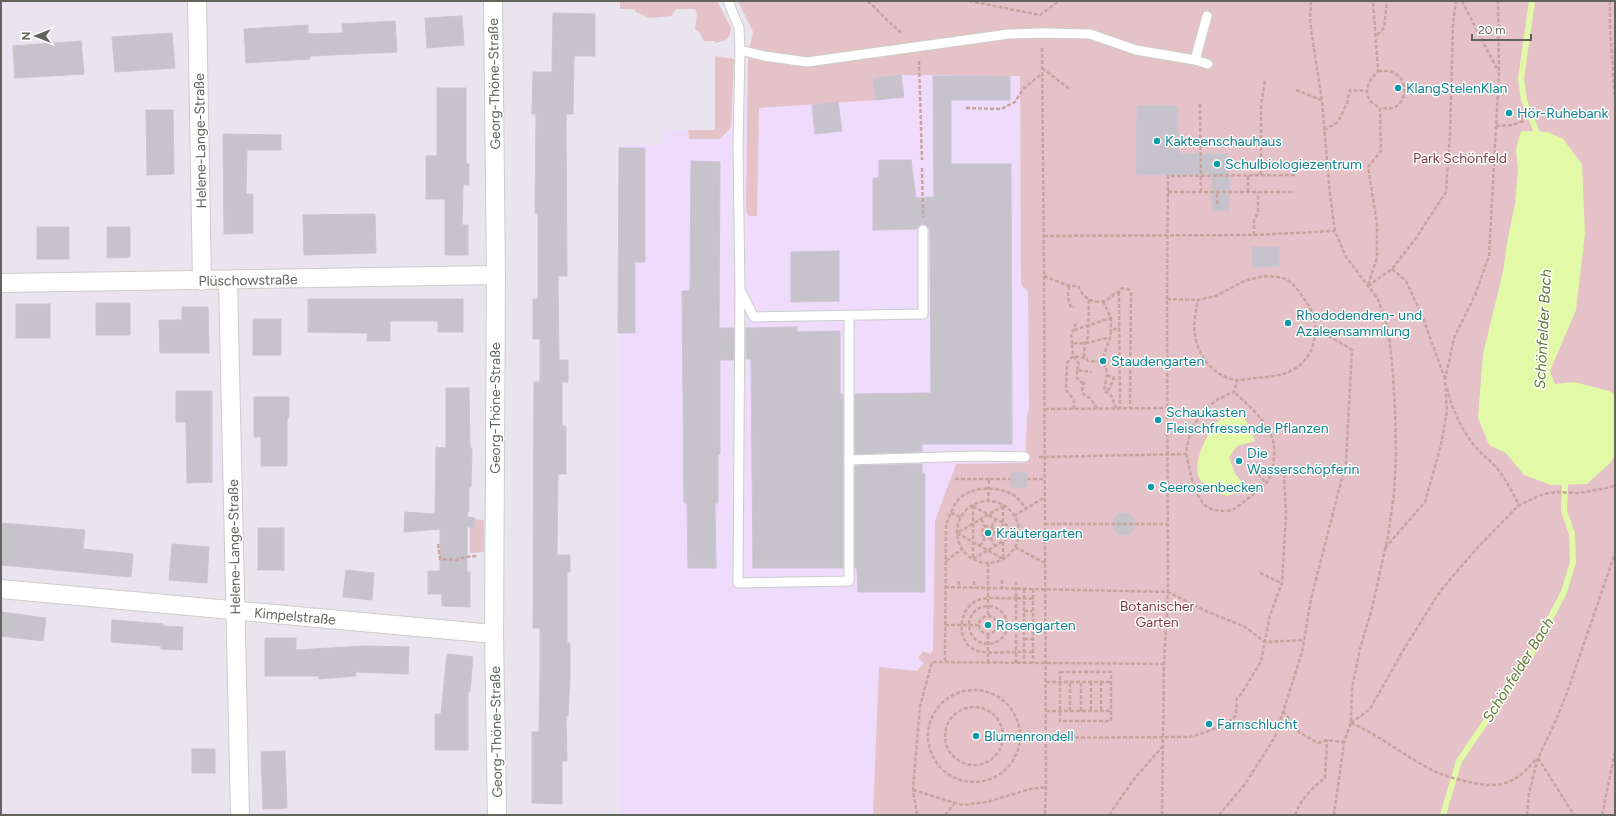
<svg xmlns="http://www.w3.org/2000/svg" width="1616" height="816" viewBox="0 0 1616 816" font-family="Figtree,sans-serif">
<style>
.commercial{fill:#efdbfc}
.green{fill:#e4c2c7}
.water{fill:#e2faa8}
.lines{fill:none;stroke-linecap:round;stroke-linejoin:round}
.stream{stroke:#e2faa8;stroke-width:6}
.building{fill:#c7c3cb;stroke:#cbc3d2}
.service-casing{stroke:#cbcec8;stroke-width:11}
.minor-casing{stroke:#cbcec8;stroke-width:20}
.path{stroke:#c9a49f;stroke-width:2.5;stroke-dasharray:4 2;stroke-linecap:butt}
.service{stroke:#fff;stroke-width:9}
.minor{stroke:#fff;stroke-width:18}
.culture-dot{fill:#0f9aa8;stroke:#fff;stroke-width:1.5}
.labels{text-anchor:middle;stroke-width:3;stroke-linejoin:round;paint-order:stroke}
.street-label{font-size:14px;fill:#61645c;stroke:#fff}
.culture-label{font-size:14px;fill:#0d838f;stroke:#fff;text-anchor:start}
.park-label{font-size:14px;fill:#843b42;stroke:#fff}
.water-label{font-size:15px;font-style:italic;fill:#5f7834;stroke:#fff}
</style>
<rect width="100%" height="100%" fill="#eae4ee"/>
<path class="commercial" d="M901,75L1020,76L1021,284L1028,292L1029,407L1027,416L1025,464L934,572L933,650L930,654L918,658L924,663L917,671L879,668L873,815H620L619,145H664L665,130H715V93L758,92L759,108L876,100L873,78Z"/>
<g class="green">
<path d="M620,1H717L731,28L730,35L724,41L715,43V41H704L700,33L695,29L697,14L695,9H676L671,16L650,18L636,12L635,9H620Z"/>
<path d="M738,1H1615V815H873L879,667L917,671L924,663L918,658L923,651L930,654L933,650L935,521L956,464L1025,463L1027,416L1029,407L1028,292L1021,284L1020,76L901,75L873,78L876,100L759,108L757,216H749L746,211L748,55L753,32Z"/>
<path d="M715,56L734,59L731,127L720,139H689L688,130H715Z"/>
<path d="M470,519L484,520V552L470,553Z"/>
</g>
<g class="water">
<path d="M1521,131L1548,132L1563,139L1582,164L1585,234L1576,310L1550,371L1555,384L1574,382L1609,391L1615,394V455L1610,463L1587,484L1551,485L1524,475L1506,453L1489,445L1478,418L1483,354L1503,272L1507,243L1515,204L1518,170L1516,149Z"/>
<path d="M1231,413C1248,415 1249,427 1255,441L1237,446L1229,457L1235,474L1245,485L1233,494L1227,496C1219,493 1208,488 1202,482C1188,467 1209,427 1223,417C1225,415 1229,414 1231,413Z"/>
</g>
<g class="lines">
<g class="stream">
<path d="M1532,1L1521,79L1524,100L1539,138"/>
<path d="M1443,815L1459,761L1531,655L1564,592L1573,562L1572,534L1564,511L1565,485L1563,478"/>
</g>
</g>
<g class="building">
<path d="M553,13L595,14V56H574L573,114H566L567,276H558L559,360H568V382H562V426H566V474H558L557,555H570V572H567V643H570V674L568,716H566L567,761H562V804L532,803V732H539L540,674V628H533L534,382H540V339H533V299H538V213H535L536,114H532L533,72H552Z"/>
<path d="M462,16L464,45L427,48L425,18Z"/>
<path d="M395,21L397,52L310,56V59L246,63L244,29L308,25V34L343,33L342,24Z"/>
<path d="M172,33L175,68L115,72L112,37Z"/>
<path d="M81,41L84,74L15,78L13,46Z"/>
<path d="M901,75L904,97L876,100L873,78Z"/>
<path d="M933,76H1010V100H951V164H1011L1012,444H922V452L855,454V394L931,393L930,229L926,225L923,224L920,225L917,229L873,230V178H879V160H911L916,198L934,197Z"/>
<path d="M437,88H466V164H469V185H463L462,225H468V255H445V199H426V156H437Z"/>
<path d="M838,102L842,131L815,134L812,105Z"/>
<path d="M1137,106H1178V154H1229V211H1212V174L1136,175Z"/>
<path d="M146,110H173L174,174L147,175Z"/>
<path d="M223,134L281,135V150H247L246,194H253V233L224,234Z"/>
<path d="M619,148H645V262H635V333H618Z"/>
<path d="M691,161L720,162L719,328H734V360H720V454H718V503H715L716,568H688L687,503H684L682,291H690Z"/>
<path d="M375,214L376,253L304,255L303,215Z"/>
<rect x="37" y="227" width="32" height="32"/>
<path d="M107,227H130V257L107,258Z"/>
<rect x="1252" y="247" width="27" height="20"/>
<path d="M839,251V301L791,302V252Z"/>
<path d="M308,299H463V332H438V321H390V341H367V333L308,332Z"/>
<rect x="96" y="303" width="34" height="32"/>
<rect x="16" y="304" width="34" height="34"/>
<path d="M182,307H208L209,353H160L159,320H182Z"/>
<rect x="253" y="319" width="28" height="36"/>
<path d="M797,327V332L840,331V394H843V568H753L751,359H746V328Z"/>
<path d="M446,388H469L470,448H472L471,487H469V512H468L467,517L475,518V527H467V572H470V607L442,606V594H428V571H440V529L404,532L405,512L435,514L436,447L446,448Z"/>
<path d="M176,391H212V482L187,483L186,422H176Z"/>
<path d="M254,397H289V418H287V466H261V437H254Z"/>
<path d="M922,464V474H925V592H858L857,568H855V466Z"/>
<path d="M1011,472H1027V487L1011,488Z"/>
<path d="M1119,513H1129L1134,518V529L1130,535H1120L1114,530V518Z"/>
<path d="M1,523L85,530L83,549L133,554L131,577L1,565Z"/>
<rect x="258" y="528" width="26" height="42"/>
<path d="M172,544L209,547L207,583L169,580Z"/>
<path d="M346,570L374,573L372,600L343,597Z"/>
<path d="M1,612L46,618L43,641L1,636Z"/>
<path d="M112,620L163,624V626L183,627L182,650L161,649V646L111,642Z"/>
<path d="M265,638H296V650L365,646L409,647L408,674L355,672L356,676L319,679V676H265Z"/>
<path d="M447,654L473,657L470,692L468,691V750H435V714H441Z"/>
<rect x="192" y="749" width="23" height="24"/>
<path d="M285,751L287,808L263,809L261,752Z"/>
</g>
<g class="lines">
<g class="service-casing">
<g id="service">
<path d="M728,1L739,28L740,50L764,56L807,62L1009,34L1042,33L1090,34L1136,50L1195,60L1207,16"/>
<path d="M740,50L738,145L740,291L738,583L849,581V460L977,456L1025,457"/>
<path d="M1195,60L1208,64"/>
<path d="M741,292L754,317L923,314V230"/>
<path d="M849,460V316"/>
</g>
</g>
<g class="minor-casing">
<g id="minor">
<path d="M197,1L202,281"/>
<path d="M493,1L496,275L494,634L497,815"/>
<path d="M228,280L240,815"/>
<path d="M1,283L496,275"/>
<path d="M1,589L494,634"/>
</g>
</g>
<g class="path">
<path d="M868,1L889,22L903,34"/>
<path d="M969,1L1040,15L1059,1"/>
<path d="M1311,1L1310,22L1322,101L1330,195L1335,231L1346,257L1378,299L1388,328L1392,362L1395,409L1396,456L1394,494L1388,536L1372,608L1360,649L1352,688L1351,723L1344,742L1334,815"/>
<path d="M1462,1L1498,71"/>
<path d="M1610,1V27L1615,102"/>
<path d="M1377,35L1384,28L1387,1"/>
<path d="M1042,48L1044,276L1046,787L1045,815"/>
<path d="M919,61L922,160"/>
<path d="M1042,68L1070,89"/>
<path d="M1378,71C1384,71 1390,70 1396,74C1408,81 1407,103 1393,108C1390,109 1384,108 1380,108"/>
<path d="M1296,90L1321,100"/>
<path d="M1200,104L1201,192"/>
<path d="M966,108L1001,109L1015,102L1023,89L1042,74"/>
<path d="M1496,126L1513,125L1523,121L1520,111"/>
<path d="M1324,130L1338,122L1347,103L1350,90L1367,91"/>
<path d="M1201,146L1261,145"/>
<path d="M922,168L923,217"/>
<path d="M1261,175V106L1265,80"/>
<path d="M1248,176V192"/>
<path d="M1168,192H1295"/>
<path d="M1217,204V192"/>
<path d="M1254,235V221L1258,212V192"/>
<path d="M1044,236L1254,235L1335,231"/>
<path d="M1392,269L1406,281L1422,315L1445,379"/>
<path d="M1044,276L1069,286H1078C1083,299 1097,307 1110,298C1112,297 1113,295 1114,294C1118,292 1120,292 1122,288L1128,289L1131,292L1130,408"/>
<path d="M1264,276C1270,277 1279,276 1285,279C1295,283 1301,295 1307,303C1321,323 1317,354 1296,368C1284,376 1269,377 1255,378C1249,379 1242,380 1237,380C1214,378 1197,355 1195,334C1193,323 1196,311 1198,300L1216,296L1244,281Z"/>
<path d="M1368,285L1377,258V224L1368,167L1381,151L1380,108C1361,99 1365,84 1378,71L1373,1"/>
<path d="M1069,286C1068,294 1067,301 1072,308L1074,307"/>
<path d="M1368,286L1392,269L1416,238L1446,192L1450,134L1453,24L1456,1"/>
<path d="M1119,292L1120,408"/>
<path d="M1167,299L1198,300"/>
<path d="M1089,300L1088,337L1085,343L1084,355L1088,361L1100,362L1106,367L1107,375L1104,391L1111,395L1116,408"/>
<path d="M1103,301L1111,318V331"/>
<path d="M1074,330L1111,318"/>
<path d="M1072,344L1071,333L1074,330L1076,321"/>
<path d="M1101,363L1110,338L1111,331L1119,327"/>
<path d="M1077,370L1079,364L1073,356L1072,344C1077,342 1080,344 1085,343C1093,343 1101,338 1110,338"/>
<path d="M1107,375L1114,378L1107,393"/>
<path d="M1085,382L1083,384L1082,393L1090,398L1098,409"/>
<path d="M1083,384L1077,378V370L1092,372"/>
<path d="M1447,388C1453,412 1464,436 1481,453C1486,458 1491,461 1495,466C1505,477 1512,492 1519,505"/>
<path d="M1045,409L1167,408"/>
<path d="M1074,409V400L1066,390L1067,363L1073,356L1085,358"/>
<path d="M1186,454C1190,469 1193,494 1205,505C1211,511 1226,513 1234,509C1239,506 1263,487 1267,482C1273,474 1276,451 1273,441C1267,420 1249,406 1234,392"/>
<path d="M1039,457L1186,454C1190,423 1204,403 1234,392L1237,380"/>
<path d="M1250,465L1266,483"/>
<path d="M955,479H989"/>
<path d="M1027,479H1045"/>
<circle cx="988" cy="532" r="31"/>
<path d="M988,502L989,479H1011"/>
<path d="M973,506L1019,532L973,559Z"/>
<path d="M1003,506V559L957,533Z"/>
<path d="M951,513L961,517"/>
<path d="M1014,516L1045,497"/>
<path d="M981,519L985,527"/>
<path d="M1045,524H1168"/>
<circle cx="988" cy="532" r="6"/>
<path d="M991,527L996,519"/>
<path d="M991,538L995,546"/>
<path d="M438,544L440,559L456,560L464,557L476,556"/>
<path d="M980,546L985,538"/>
<path d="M1015,547L1045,563"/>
<path d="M1385,548L1425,502L1441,445L1447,411L1445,380L1454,338L1475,295L1489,256L1499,72L1498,1"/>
<path d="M946,561L962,549"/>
<path d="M988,563V616"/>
<path d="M1260,573L1281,583"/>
<path d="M1002,580V589"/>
<path d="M959,581V587"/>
<path d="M974,581V588"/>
<path d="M1016,581V598L1033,599"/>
<path d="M945,587L1168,592L1206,611L1245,627L1265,642L1304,640"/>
<path d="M1024,589V663"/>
<path d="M1033,589V663"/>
<path d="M1016,598V652C1004,652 990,654 978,651C956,645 957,611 976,601C987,596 1004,599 1016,598Z"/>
<circle cx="988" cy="625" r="19"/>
<path d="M1024,611H1032"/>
<circle cx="988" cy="625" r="9"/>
<path d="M945,625H978"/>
<path d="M997,625L1046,626"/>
<path d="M1024,639H1032"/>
<path d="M945,661L946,524C950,516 953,505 959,499C974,485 999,486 1015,496C1019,499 1022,504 1026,508"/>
<path d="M988,663V634"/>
<path d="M1016,663V652H1032"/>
<rect x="1060" y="672" width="51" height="49"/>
<path d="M1046,682H1111"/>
<path d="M1091,682V711"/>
<path d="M1101,682V711"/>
<circle cx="974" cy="736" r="46"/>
<circle cx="974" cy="736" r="29"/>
<path d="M1046,711H1111"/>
<path d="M1070,711V682"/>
<path d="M1081,711V682"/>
<path d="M1283,711L1299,732L1318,743L1327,740L1344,742"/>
<path d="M1351,723L1370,709L1404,649L1441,590L1478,547L1519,505L1543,494L1557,492L1580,493L1611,487L1615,485"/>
<path d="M1351,723C1379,735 1403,755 1430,769C1443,776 1459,780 1474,783C1486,785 1498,787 1510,781C1521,777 1529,767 1537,758"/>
<path d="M1003,738L1189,737C1199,735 1230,724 1235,716C1237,712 1236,703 1237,698L1242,693L1261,661L1270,615L1282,583L1286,515L1284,474L1272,471"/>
<path d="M1538,758L1574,815"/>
<path d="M913,790L962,805L987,802L1030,789L1046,787"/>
<path d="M917,815L913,790L920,706L932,662L1164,664"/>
<path d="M945,815L954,804"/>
<path d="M1109,815L1134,779L1163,746"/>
<path d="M1162,815L1164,664L1168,592L1167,299L1168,176L1295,175"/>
<path d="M1219,815L1245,784L1275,737L1302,652L1311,599L1346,462L1352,350L1316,328"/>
<path d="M1295,815C1300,800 1313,787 1325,778L1327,740"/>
<path d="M1527,815L1529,793L1538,758L1552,729L1567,693L1615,553"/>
<path d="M1602,815L1615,752"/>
</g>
<use href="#service" class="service"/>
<use href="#minor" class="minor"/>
</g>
<g class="culture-dot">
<circle cx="1398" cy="88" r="4"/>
<circle cx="1509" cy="113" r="4"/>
<circle cx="1157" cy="141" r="4"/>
<circle cx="1217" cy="164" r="4"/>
<circle cx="1288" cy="323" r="4"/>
<circle cx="1103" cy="361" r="4"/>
<circle cx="1158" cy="420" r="4"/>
<circle cx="1239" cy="461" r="4"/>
<circle cx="1151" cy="487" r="4"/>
<circle cx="988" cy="533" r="4"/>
<circle cx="988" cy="625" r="4"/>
<circle cx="1209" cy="724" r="4"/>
<circle cx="976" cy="736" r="4"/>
</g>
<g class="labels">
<g class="street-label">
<text transform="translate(494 84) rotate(-91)" y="5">Georg-Thöne-Straße</text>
<text transform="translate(200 141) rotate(-91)" y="5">Helene-Lange-Straße</text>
<text transform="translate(248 280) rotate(-1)" y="5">Plüschowstraße</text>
<text transform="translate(495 408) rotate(-90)" y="5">Georg-Thöne-Straße</text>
<text transform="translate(234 547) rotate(-91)" y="5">Helene-Lange-Straße</text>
<text transform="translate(295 616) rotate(5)" y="5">Kimpelstraße</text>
<text transform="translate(496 732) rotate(-91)" y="5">Georg-Thöne-Straße</text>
</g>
<g class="culture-label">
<text x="1406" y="93">KlangStelenKlan</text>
<text x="1517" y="118">Hör-Ruhebank</text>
<text x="1165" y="146">Kakteenschauhaus</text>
<text x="1225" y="169">Schulbiologiezentrum</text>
<text x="1296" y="320">Rhododendren- und<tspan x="1296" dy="16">Azaleensammlung</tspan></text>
<text x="1111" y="366">Staudengarten</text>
<text x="1166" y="417">Schaukasten<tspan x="1166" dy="16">Fleischfressende Pflanzen</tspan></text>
<text x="1247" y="458">Die<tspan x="1247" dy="16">Wasserschöpferin</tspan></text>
<text x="1159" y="492">Seerosenbecken</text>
<text x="996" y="538">Kräutergarten</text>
<text x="996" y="630">Rosengarten</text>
<text x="1217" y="729">Farnschlucht</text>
<text x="984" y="741">Blumenrondell</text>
</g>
<g class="park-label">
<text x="1460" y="163">Park Schönfeld</text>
<text x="1157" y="611">Botanischer<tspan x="1157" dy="16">Garten</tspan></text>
</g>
<g class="water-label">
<text transform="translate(1543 329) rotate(-87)" y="5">Schönfelder Bach</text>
<text transform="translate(1518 670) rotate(-58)" y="5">Schönfelder Bach</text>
</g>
</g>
<rect width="1616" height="816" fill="none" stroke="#61645c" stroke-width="4"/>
<g transform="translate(36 36) rotate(270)" stroke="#ffffff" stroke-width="3" paint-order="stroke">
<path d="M0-3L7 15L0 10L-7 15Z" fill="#61645c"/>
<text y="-6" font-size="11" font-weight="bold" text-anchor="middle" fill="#61645c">N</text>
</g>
<path d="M1472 34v6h59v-6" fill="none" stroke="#61645c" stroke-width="2"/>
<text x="1478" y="34" font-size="12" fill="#61645c" stroke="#ffffff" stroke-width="3" paint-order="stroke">20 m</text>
</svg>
